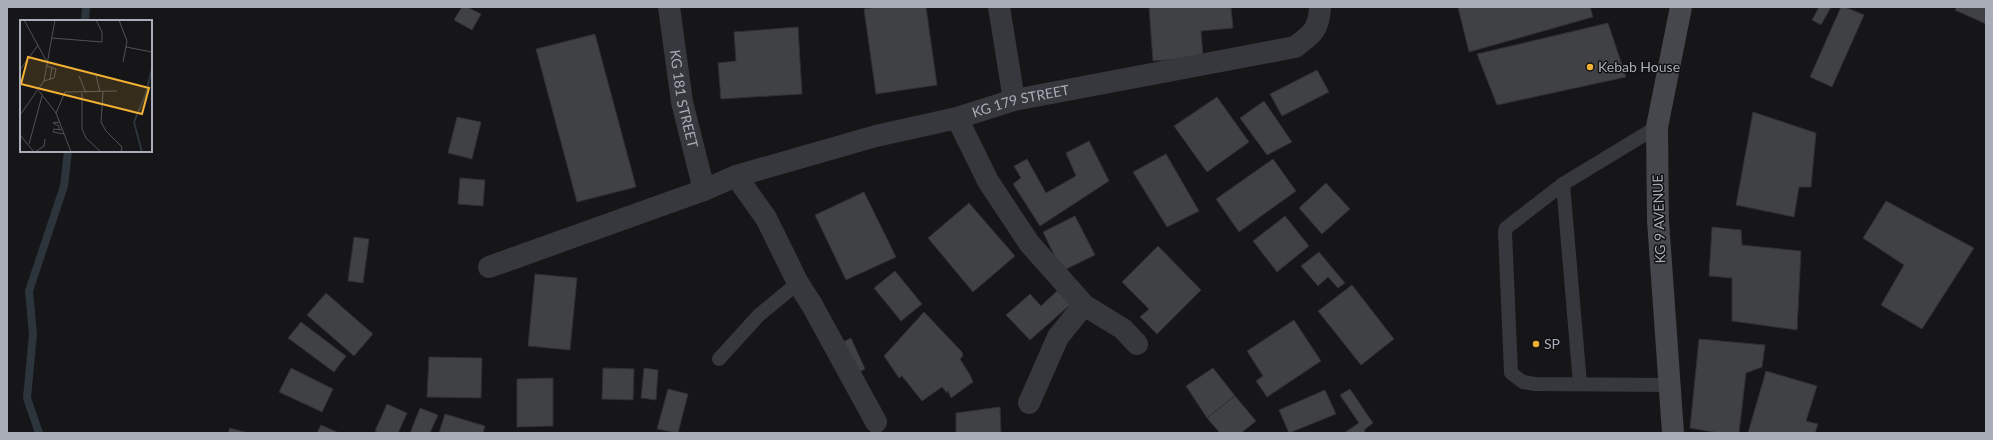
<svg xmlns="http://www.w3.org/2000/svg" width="1993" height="440" viewBox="0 0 1993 440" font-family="Lato,sans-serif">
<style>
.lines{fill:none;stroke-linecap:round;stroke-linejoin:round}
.stream{stroke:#2c353c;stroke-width:8}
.building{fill:#404145;stroke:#303034}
.lane{stroke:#37383d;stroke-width:14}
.street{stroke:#37383d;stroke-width:22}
.secondary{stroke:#45474d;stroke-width:22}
.poi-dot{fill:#f2b134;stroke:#111113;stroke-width:1.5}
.labels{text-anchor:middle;stroke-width:3;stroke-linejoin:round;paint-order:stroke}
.poi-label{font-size:14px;fill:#a8adb8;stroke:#111113;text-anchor:start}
.street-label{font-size:14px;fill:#a8adb8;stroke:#111113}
.inset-river{fill:none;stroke:#2c353c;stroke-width:2}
.inset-road{fill:none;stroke:#505258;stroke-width:1}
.view{fill:#f2b134;fill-opacity:0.15;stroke:#f2b134;stroke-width:2}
.inset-edge{fill:none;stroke:#a8adb8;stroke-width:2}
</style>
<rect width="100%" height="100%" fill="#161618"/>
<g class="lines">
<g class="stream">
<path d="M85,21L86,7"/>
<path d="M39,433L27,398L33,334L29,291L64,186L68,151"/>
</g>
</g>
<g class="building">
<path d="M462,7H467L481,14L472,30L454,20Z"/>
<path d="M878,7H926L937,85L876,94L864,9Z"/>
<path d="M1149,7H1231L1233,28L1201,31L1203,57L1153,61Z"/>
<path d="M1458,7H1590L1593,17L1469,52Z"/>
<path d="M1819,7H1831L1821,25L1812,20Z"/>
<path d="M1841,7H1845L1864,15L1832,87L1810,77Z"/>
<path d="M1957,7H1986V24L1955,10Z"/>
<path d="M1608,23L1626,77L1497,105L1477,54Z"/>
<path d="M798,27L802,94L721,99L718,63L736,61L734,32Z"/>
<path d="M595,34L636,187L577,202L536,49Z"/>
<path d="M1317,70L1329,92L1282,116L1270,94Z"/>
<path d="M1217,97L1249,142L1207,172L1174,126Z"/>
<path d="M1264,101L1292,142L1267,155L1240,118Z"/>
<path d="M1753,112L1816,133L1811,187H1799L1794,217L1736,205Z"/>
<path d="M457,117L481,122L472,159L448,153Z"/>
<path d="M1089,141L1109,181L1040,226L1013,184L1021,178L1014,166L1027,159L1046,193L1076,176L1066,153Z"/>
<path d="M1166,154L1199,211L1167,227L1133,172Z"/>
<path d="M1273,159L1296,191L1239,232L1216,199Z"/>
<path d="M460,178L485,180L483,206L458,204Z"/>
<path d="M1326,183L1350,209L1322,234L1299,208Z"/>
<path d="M864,192L896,257L846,280L815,215Z"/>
<path d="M1886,201L1974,248L1922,329L1881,305L1904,265L1863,238Z"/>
<path d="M969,203L1015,256L973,292L928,238Z"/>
<path d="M1075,216L1095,255L1062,271L1043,232Z"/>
<path d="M1285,216L1309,246L1277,272L1253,241Z"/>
<path d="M1712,227L1741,230L1742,245L1801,251L1797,330L1732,321V278L1709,276Z"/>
<path d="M354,237L369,239L363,283L348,281Z"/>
<path d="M1158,246L1201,290L1157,334L1140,317L1149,309L1122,282Z"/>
<path d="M1319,252L1345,283L1338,288L1328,277L1318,286L1301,266Z"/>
<path d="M895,271L922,304L901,321L874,288Z"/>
<path d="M535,274L577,278L570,350L528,346Z"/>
<path d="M1352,285L1394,339L1361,365L1318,311Z"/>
<path d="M1058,290L1071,304L1030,340L1006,315L1030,294L1041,306Z"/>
<path d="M326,293L373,334L354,356L307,315Z"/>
<path d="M924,312L962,352L963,356L960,359L970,375L973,382L951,398L948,391L947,393L942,387L922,401L902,376L899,378L884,356Z"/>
<path d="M1294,320L1321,361L1267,397L1256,381L1263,376L1247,351Z"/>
<path d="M301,322L346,356L334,372L288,338Z"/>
<path d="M851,338L865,369L855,374L841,343Z"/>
<path d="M1699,339L1765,345L1762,367L1746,373L1739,433H1719L1690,428Z"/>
<path d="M429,357L482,358L481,398L427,397Z"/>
<path d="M291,368L333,389L322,412L279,392Z"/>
<path d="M603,368L634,369L633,400L602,399Z"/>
<path d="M644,368L658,370L656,400L641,398Z"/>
<path d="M1213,368L1235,396L1207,418L1186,386Z"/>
<path d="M1766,371L1817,386L1806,421L1818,424L1815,433H1748Z"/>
<path d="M553,378V426L517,427V379Z"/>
<path d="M668,389L688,394L678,433L657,429Z"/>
<path d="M1350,389L1373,423L1364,430L1366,433H1344L1359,423L1340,395Z"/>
<path d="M1325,390L1336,414L1289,433L1279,410Z"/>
<path d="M1235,396L1256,421L1241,433H1220L1207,418Z"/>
<path d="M387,404L407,413L398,433H380L375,431Z"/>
<path d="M1000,407L1001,433H956V413Z"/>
<path d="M420,408L438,415L430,433H410Z"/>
<path d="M445,414L485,426L483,433H439Z"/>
<path d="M321,425L339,433H317Z"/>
<path d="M230,428L248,433H228Z"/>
</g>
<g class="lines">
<g class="lane">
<path d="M1657,127L1563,184L1506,228L1505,232L1511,373L1523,382L1535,384L1671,385"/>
<path d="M1563,184L1580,384"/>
<path d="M719,359L759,315L798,283"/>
</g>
<g class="street">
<path id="s1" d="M669,7L682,102L704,190"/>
<path d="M999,7L1014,100"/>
<path d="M957,118L988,181L1029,243L1084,305L1123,329L1137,344"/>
<path d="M736,176L766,218L798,283L812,305L876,422"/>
<path id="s2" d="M489,267L704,190L736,176L876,136L957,118L1014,100L1295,47C1312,34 1319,30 1320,7"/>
<path d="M1029,403L1058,337L1084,305"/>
</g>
<path class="secondary" d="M1673,433L1658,221L1657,127L1681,7"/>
</g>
<g class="poi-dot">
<circle cx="1590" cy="67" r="4"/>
<circle cx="1536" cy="344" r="4"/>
</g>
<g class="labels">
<g class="poi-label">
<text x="1598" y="72">Kebab House</text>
<text x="1544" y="349">SP</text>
</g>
<g class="street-label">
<text dy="5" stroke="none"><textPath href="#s1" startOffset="93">KG 181 STREET</textPath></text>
<text dy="5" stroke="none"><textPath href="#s2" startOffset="558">KG 179 STREET</textPath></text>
<text transform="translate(1659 219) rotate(-92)" y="5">KG 9 AVENUE</text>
</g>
</g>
<g transform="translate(20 20)">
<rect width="132" height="132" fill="#161618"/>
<path class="inset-river" d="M122,132L114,102L125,76L132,49"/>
<path class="inset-road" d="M4,0L27,42M99,0L107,21L103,42M32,18L82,22V12L76,0M106,27L132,32M0,50L18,25M76,55L80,72M59,56L66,73M30,59L32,47M24,61L34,58L36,49L27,46M19,71L36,93L51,132M83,72L81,102L86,111L102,127L101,132M62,73V109L66,118L81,132M36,93L45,72L97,71M0,95L24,61L35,0M39,110V106L33,103L40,102M43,110L34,109L33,112L44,114M0,115L14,132M9,124L22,76M15,132L24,126L25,119"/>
<path class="view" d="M8,37L129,68L122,94L1,64Z"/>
<rect width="132" height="132" class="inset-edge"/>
</g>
<rect width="1993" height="440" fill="none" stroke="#a8adb8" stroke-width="16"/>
</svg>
